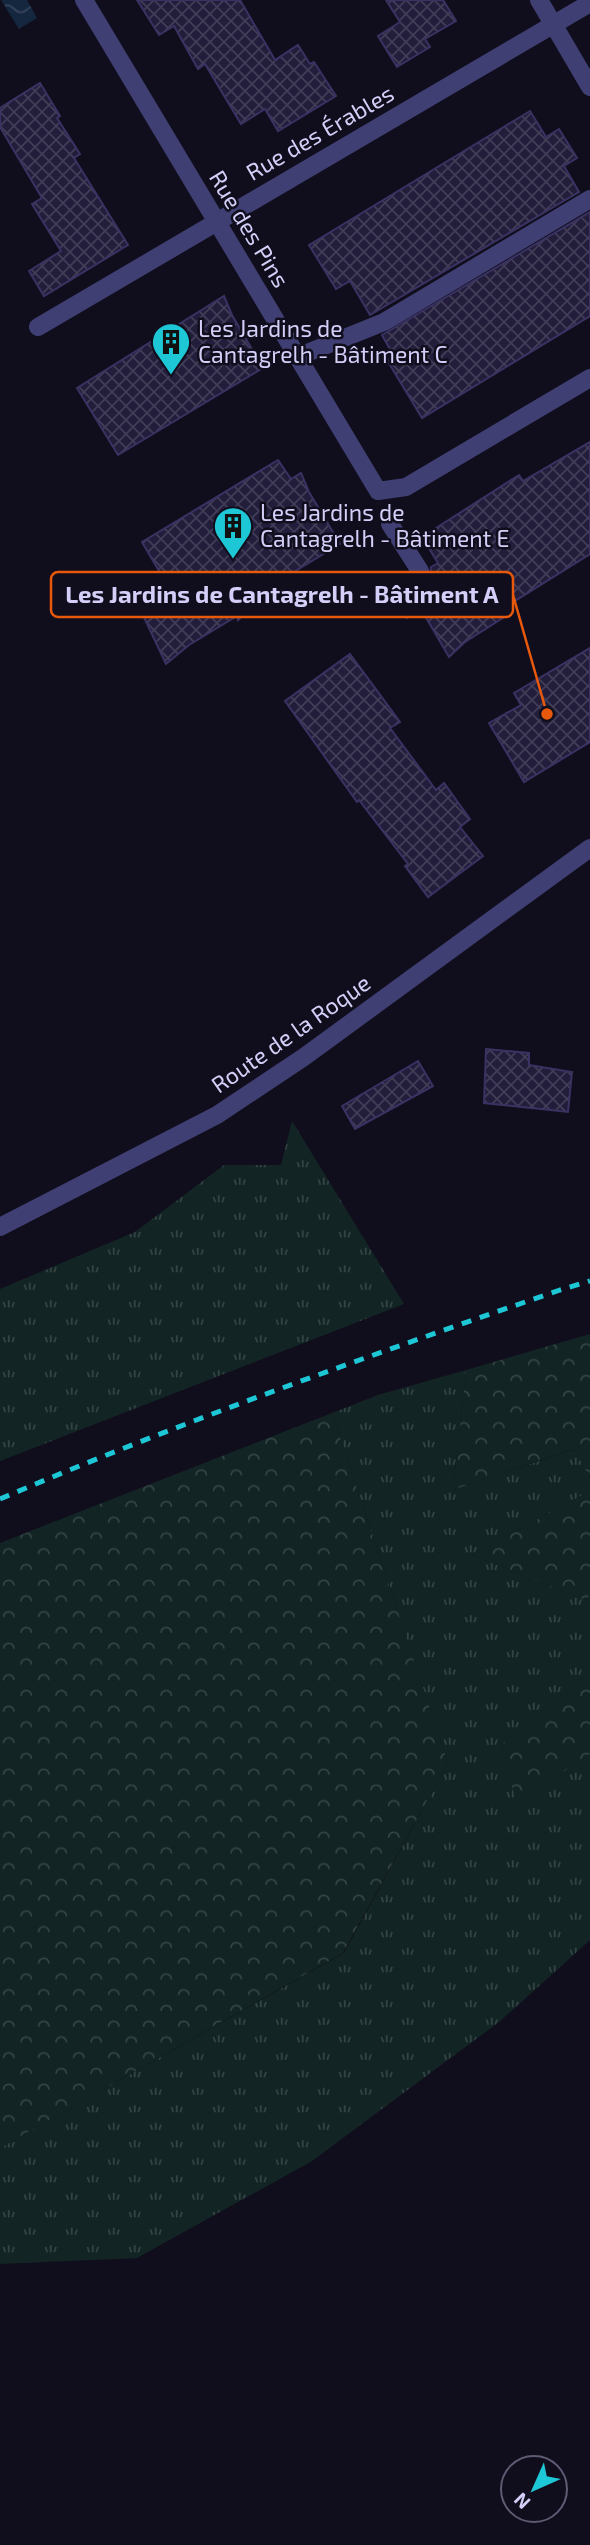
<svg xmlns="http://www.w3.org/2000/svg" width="590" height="2545" viewBox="0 0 590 2545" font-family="'Exo 2',sans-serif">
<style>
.grass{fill:url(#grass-tufts)}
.forest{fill:url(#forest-crowns)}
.water{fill:url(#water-waves)}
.building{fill:url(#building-cross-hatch);stroke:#3a3263;stroke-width:2}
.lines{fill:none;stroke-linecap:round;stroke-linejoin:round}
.service{stroke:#403f74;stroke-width:18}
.minor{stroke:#403f74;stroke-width:18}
.rail{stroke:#1ec7d6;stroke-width:5;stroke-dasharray:10 9;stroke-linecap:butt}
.labels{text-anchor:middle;stroke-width:5;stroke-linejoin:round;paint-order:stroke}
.street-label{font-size:23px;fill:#d3cff8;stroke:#100e1c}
.poi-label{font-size:23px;fill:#d3cff8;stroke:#100e1c;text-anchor:start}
.leader{fill:none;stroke:#e8590c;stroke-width:2.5}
.callout-dot{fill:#e8590c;stroke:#100e1c;stroke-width:2.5}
.callout{fill:#100e1c;stroke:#e8590c;stroke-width:2.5}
.callout-label{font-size:24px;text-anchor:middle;font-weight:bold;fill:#d3cff8}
</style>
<defs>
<pattern id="grass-tufts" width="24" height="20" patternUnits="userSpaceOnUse" patternTransform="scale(1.75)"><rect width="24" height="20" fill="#122524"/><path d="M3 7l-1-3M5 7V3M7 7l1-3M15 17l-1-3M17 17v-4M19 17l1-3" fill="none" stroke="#344445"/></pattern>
<pattern id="forest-crowns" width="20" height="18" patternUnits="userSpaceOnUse" patternTransform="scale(1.75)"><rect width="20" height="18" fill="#122524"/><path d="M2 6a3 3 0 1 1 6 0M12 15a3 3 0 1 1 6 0" fill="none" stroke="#344445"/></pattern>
<pattern id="water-waves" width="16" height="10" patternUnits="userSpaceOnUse" patternTransform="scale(1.75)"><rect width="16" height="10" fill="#15263f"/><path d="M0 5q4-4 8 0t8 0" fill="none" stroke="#36445c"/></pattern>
<pattern id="building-cross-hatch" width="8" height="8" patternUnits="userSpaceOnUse" patternTransform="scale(1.75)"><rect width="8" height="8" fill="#221d3a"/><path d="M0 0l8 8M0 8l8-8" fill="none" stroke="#413d57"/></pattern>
</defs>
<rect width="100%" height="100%" fill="#100e1c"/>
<g class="grass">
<path d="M292,1121L404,1304L0,1461V1289L135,1232L224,1165H281Z"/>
<path d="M466,1370L453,1490L575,1449L590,1478V1491L472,1555L586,1600L590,1595V1671L502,1744L517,1802L590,1754V1940L499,2022L312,2161L137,2258L0,2264V2148L344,1953L448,1763L332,1413L378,1395Z"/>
</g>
<g class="forest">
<path d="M590,1334V1478L574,1449L453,1490L466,1370Z"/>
<path d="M332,1413L448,1763L343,1953L0,2148V1543Z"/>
<path d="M590,1491V1595L586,1600L472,1555Z"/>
<path d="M590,1671V1754L516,1803L502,1744Z"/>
</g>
<path class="water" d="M1,0H27L37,18L19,29Z"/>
<g class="building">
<path d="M137,0H240L275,60L298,45L310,64L314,62L336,96L278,131L265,109L241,124L205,64L198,69L174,26L159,35Z"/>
<path d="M386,0H443L456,21L425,39L430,47L397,67L378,36L400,22Z"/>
<path d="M40,83L60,116L57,118L80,154L74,158L128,245L44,296L29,271L61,251L32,204L42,198L0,127V108Z"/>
<path d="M530,111L546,137L559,129L577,158L564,166L579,192L370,315L350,281L336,289L309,245Z"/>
<path d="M590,212V316L422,418L384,355L391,351L382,335Z"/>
<path d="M224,296L232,315L263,368L118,455L77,388Z"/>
<path d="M590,442V554L502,609L506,616L465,642L449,657L421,609L407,618L392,591L412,579L420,582L425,581L430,576L431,567L438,563L422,537L519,475L523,481Z"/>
<path d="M278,460L291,479L301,473L309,492L340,544L264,590L268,597L254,605L238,620L237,616L189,645L166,664L130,588L159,571L142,542Z"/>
<path d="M590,648V742L524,782L489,723L521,705L514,693Z"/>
<path d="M350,654L400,722L390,728L436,790L444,783L470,819L460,827L483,856L428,897L405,866L408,864L359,800L357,802L285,701Z"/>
<path d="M486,1049L529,1053V1065L572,1072L568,1112L484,1103Z"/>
<path d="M418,1061L433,1086L355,1129L342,1106Z"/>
</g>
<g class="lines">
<g class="service">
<path d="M297,357L384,322L590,199"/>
<path d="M390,524L420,571"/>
</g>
<g class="minor">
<path d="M84,0L378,491L406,487L590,378"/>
<path d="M539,0L590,87"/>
<path d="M38,327L590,3"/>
<path d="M0,1227L217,1115L304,1057L590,848"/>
</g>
<path class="rail" d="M0,1499C183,1421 371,1355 560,1290L590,1281"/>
</g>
<defs>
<g id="building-pin" transform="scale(2.0125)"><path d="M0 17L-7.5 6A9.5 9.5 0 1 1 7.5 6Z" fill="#1ec7d6" stroke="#100e1c"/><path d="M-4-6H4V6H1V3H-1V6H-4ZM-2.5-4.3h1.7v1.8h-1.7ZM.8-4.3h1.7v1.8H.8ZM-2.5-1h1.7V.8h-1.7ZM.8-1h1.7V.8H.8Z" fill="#111"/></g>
</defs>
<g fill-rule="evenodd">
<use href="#building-pin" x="171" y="342"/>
<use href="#building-pin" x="233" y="526"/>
</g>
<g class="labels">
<g class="street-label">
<text transform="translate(320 133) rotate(-30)" y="8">Rue des Érables</text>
<text transform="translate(249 229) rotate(59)" y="8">Rue des Pins</text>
<text transform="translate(291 1034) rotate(-35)" y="8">Route de la Roque</text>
</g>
<g class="poi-label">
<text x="198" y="337">Les Jardins de<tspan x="198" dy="26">Cantagrelh - Bâtiment C</tspan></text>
<text x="260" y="521">Les Jardins de<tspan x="260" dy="26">Cantagrelh - Bâtiment E</tspan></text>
</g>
</g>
<path class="leader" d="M547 714L513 595"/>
<circle class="callout-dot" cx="547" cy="714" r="7"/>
<rect class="callout" x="51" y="572" width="462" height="45" rx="7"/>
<g class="callout-label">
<text x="282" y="603">Les Jardins de Cantagrelh - Bâtiment A</text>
</g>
<g transform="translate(534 2489) rotate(225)"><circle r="33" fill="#100e1c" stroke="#5e5b74" stroke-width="2"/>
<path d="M0-5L12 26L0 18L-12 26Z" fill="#1ec7d6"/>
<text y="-10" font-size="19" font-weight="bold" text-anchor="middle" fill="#d3cff8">N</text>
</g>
</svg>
